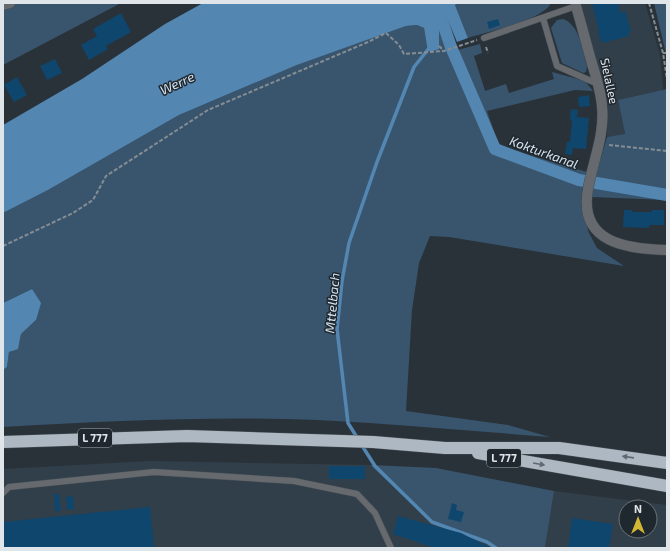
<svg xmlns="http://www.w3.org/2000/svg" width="670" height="551" viewBox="0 0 670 551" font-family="'Exo 2',sans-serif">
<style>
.built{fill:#313f4a;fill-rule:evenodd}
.green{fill:#39556e}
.water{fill:#5386b1}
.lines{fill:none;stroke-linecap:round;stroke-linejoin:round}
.stream{stroke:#5386b1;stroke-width:3.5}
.canal{stroke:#5386b1;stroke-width:12}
.building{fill:#0f466d}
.lane-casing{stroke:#464f55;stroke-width:7}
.street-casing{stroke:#464f55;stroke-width:11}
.highway-casing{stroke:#464f55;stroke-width:13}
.path{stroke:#858d92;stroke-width:2;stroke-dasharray:4 2;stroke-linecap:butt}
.lane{stroke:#666a6e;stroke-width:6}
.street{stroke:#666a6e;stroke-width:10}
.highway{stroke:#aeb8c2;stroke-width:12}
.oneway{fill:#606971}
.labels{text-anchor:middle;stroke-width:3;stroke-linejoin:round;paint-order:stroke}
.shield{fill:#20282f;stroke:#a6acb1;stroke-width:1}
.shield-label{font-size:11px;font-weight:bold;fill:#dfe5e9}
.street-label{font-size:12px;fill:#dfe5e9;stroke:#20282f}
.water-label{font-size:13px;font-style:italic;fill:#d6e5f1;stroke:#20282f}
</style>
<rect width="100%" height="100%" fill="#293239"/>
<g class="built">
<path d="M581,3H645L660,55L663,90L618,100L625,135L607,137L608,106Z"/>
<path d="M150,461L370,465L432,523L487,542L495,548H3V469Z"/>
<path d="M554,491L667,505V548H545ZM626,507H650V531H626Z"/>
</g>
<g class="green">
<path d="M3,3H121L3,65Z"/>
<path d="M458,3H551C543,20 487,32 468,38L455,5Z"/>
<path d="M654,3H667V60L666,54Z"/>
<path d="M439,12L454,51L480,44L482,53L474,56L485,91L506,84L509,93L554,79L552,72L585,81L593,91L575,90L487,111L499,146L587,172L583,185L581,205L589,233L597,248L624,266L449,237L430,236L419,263L412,310L406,411L508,425L550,437C473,431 395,424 318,420C213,416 108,421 3,427V370L7,367L9,352L18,348L21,334L36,320L32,289L3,303V213L48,190L179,115L297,65L406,26L417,25L424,28L426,38L439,48Z"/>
<path d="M563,19C580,25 582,50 587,66L586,72L583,73L562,63L551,28L557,20Z"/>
<path d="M667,89V200L592,197V189L607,137L625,134L618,100Z"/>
<path d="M370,465L436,468L554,491L545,548H495L487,542L432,523Z"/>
</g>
<g class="water">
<path d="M203,3H458L455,5L468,38L457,42L444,11L439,12V49L433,51H428L424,28L417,25L406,26L297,65L179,115L48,190L3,213V125L82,79L165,24Z"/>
<path d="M32,289L41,303L36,320L21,334L18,349L9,352L7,367L3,370V303Z"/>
</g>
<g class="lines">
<g class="stream">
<path d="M358,439L348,423L337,329L342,281L349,243L377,162L414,67L430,47"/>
<path d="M361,444L375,466L432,522L487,542L496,548"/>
</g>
<path class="canal" d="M436,3L451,47L495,149L579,180L667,195"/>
</g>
<g class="building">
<path d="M592,3H618L620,13L625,11L627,17L631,32L628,33L629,36L602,43L598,33L599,32Z"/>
<path d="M121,13L131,32L106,46L108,49L89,60L81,45L97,36L93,29Z"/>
<path d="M498,19L500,25L489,29L487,22Z"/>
<path d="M55,59L62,73L47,80L40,66Z"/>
<path d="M17,77L27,95L14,102L4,85Z"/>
<path d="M589,95L590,106L579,107L578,97Z"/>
<path d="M571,109L578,110L577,117L589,118L586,149L573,148L572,155L565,154L567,142H570L572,121L570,120Z"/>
<path d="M624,210H632V212H652V210H664V225H649V228L623,227Z"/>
<rect x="329" y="466" width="36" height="13"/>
<path d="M54,494H59L61,511H55Z"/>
<path d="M73,496L74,509L67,510L66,497Z"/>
<path d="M452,503L457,505L456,510L464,512L461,522L448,519Z"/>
<path d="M150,507L154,548H3V522Z"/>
<path d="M398,516L461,533L491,548H435L393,534Z"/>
<path d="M572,518L613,524L609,548H568Z"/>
</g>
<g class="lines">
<g class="lane-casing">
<g id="lane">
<path d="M543,18L557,66L598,84"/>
<path d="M484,38L576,6L575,3"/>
<path d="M3,493L9,487L154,472L294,481L357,494L375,513L391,548"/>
</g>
</g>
<g class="street-casing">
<g id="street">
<path d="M3,5L10,3"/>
<path d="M576,6C582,26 587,47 593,67C597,80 601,93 602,106C605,135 593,161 588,189C578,243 627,249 667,250"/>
</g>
</g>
<g class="highway-casing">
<g id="highway">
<path d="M3,442L187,436L373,442L445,448H559L667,463"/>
<path d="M478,453L667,486"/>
</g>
</g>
<g class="path">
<path d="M649,3L663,53L667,79"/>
<path d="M439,46L444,51"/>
<path d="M486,47L488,53"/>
<path d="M663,53H667"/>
<path d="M609,145L667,151"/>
<path d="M667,151V146"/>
<path d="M3,246L73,213L93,200L106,176L208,110L368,42L386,33L399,45L404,54L444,51L477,40"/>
</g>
<use href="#lane" class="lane"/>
<use href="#street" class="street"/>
<use href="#highway" class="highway"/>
</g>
<defs><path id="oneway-solid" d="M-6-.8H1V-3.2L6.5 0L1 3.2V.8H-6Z"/></defs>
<g class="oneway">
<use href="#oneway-solid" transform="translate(628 457) rotate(-172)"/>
<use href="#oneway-solid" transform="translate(539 464) rotate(10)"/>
</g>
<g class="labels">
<g class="shield">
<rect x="78" y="429" width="34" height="18" rx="3"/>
<rect x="487" y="449" width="34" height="18" rx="3"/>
</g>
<g class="shield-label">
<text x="95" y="442">L 777</text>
<text x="504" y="462">L 777</text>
</g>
<g class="street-label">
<text transform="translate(609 81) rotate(78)" y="4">Sielallee</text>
</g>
<g class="water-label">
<text transform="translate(177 83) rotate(-25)" y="5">Werre</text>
<text transform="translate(544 152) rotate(20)" y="5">Kokturkanal</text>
<text transform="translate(332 303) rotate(-85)" y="5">Mttelbach</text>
</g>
</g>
<rect width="670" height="551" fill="none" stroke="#dfe5e9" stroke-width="8"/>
<g transform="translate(638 519)"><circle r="19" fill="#20282f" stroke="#6c7479"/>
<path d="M0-3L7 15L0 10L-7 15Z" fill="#d4b635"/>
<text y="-6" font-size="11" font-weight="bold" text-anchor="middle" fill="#dfe5e9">N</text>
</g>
</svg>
